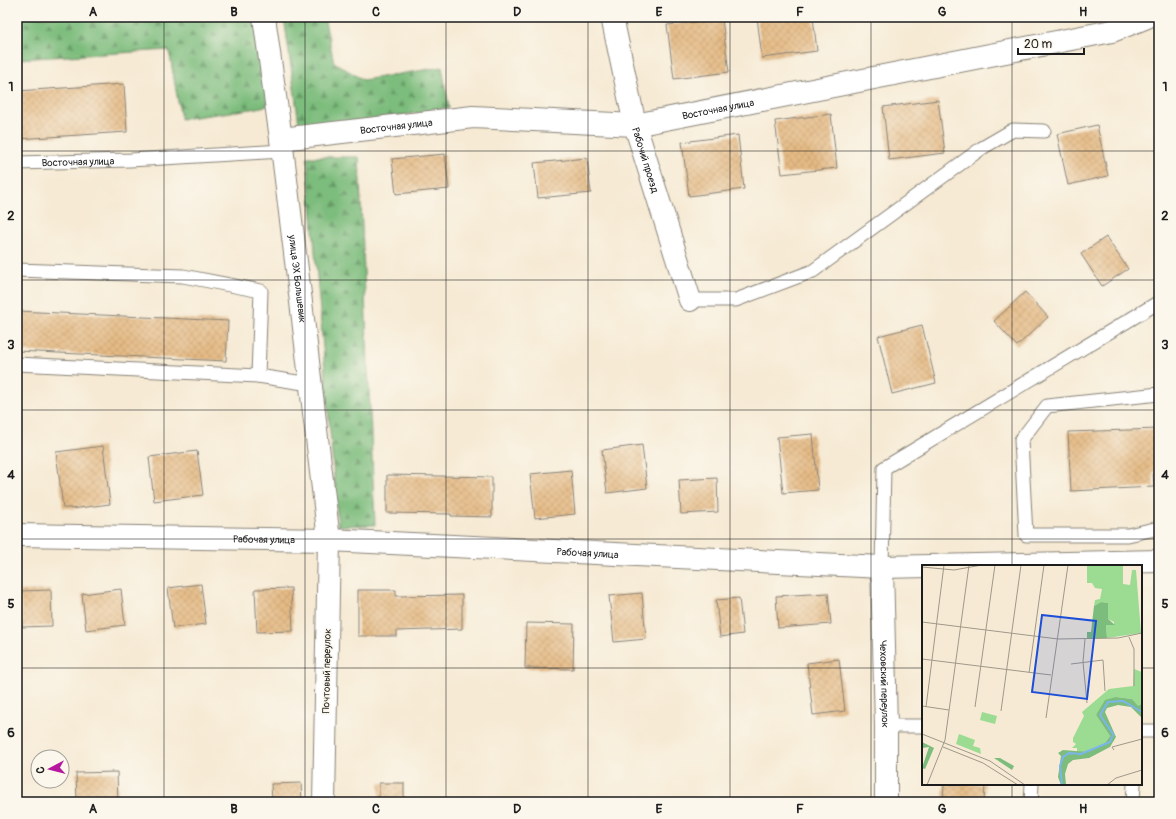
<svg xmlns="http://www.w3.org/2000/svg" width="1176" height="819" viewBox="0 0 1176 819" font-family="Pangolin,sans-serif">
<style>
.forest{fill:url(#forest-firs);stroke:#4c6c4c}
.building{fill:url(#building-cross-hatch)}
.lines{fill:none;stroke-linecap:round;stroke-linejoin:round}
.service-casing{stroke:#898378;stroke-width:15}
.minor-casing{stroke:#898378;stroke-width:24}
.service{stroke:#fff;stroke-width:13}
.minor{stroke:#fff;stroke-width:22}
.grid{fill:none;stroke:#1c1c1c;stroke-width:1;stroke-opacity:0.55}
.labels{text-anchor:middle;stroke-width:3;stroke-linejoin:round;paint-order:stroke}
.street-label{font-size:10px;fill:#1c1c1c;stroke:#fbf7ec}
.inset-river{fill:none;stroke:#7ab5ec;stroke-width:2}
.inset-road{fill:none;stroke:#9f988a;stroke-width:1}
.view{fill:#1d4ed8;fill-opacity:0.15;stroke:#1d4ed8;stroke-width:2}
.inset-edge{fill:none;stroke:#1c1c1c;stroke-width:2}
.neatline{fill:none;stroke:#1c1c1c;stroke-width:1.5}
.grid-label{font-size:13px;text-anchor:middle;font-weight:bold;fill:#1c1c1c}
</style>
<defs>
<pattern id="forest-firs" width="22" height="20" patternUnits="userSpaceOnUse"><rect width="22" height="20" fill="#7cbc7c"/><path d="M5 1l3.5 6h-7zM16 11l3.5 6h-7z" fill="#659865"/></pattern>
<pattern id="building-cross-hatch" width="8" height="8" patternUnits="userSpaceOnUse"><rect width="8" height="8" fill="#e5ba84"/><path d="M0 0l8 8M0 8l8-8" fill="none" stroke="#c49f71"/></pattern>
</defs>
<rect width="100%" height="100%" fill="#fbf7ec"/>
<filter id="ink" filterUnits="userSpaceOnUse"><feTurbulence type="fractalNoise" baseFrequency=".025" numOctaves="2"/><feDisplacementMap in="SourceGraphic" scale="8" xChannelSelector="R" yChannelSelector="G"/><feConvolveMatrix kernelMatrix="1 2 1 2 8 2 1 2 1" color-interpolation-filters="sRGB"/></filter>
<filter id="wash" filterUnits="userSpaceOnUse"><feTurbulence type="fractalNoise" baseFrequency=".012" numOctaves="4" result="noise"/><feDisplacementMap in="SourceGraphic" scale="16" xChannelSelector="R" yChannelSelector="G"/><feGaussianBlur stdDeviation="0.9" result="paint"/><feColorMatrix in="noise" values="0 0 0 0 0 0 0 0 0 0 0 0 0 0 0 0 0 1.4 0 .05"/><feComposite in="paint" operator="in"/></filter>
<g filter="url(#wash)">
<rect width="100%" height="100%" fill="#f6ead4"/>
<g class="forest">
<path d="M17,17H264L276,104L251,109L181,119L169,50L17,59Z"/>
<path d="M284,17H324L334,62L363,80L442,67L449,108L300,131Z"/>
<path d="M307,157H359L375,525L338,526Z"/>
</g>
<g id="blocks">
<g class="building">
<path d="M757,17H813L817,51L762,58Z"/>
<path d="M722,19L729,72L674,79L667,25Z"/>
<path d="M124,84L127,132L17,139V91Z"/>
<path d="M938,100L945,153L889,160L883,107Z"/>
<path d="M831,114L837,168L782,174L775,121Z"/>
<path d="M1097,125L1108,176L1068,185L1057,134Z"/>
<path d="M738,135L744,189L689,196L682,142Z"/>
<path d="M445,154L449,189L396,194L392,159Z"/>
<path d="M587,158L591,193L538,198L534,163Z"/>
<path d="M1106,237L1128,269L1102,286L1081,254Z"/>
<path d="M1025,292L1048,317L1017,346L994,321Z"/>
<path d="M17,311L228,321L226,361L17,351Z"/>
<path d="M922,325L936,383L892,394L878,336Z"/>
<path d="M1159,429V471L1153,472L1154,487L1071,491L1068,432Z"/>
<path d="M813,434L818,490L783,493L777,437Z"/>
<path d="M642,445L647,488L607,493L602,450Z"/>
<path d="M103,446L110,504L71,509V508H63L56,452Z"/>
<path d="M197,451L203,495L154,501L149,457Z"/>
<path d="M571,470L575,514L535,518L530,474Z"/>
<path d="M387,475L492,477V517L451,516V514L387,513Z"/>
<path d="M717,478L718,512L681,514L679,480Z"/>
<path d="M201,584L206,624L173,628L168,588Z"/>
<path d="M291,588L293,631L257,632L255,589Z"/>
<path d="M121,589L125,625L86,630L82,594Z"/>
<path d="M51,590L52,626L22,627L20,591Z"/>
<path d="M358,590H396V596L462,595V629L397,631V636H358Z"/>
<path d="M642,593L646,639L614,642L609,596Z"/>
<path d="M828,593L831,624L778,628L776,596Z"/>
<path d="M739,598L743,634L720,637L716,600Z"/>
<path d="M526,623L574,624L573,669L525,668Z"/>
<path d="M839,659L845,711L813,715L807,663Z"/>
<path d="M117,772L118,802H77L76,773Z"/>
<path d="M301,783L302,802H272L271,784Z"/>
<rect x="379" y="783" width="25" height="19"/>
<path d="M944,784H985L984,802H943Z"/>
</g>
</g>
</g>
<g filter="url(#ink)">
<use href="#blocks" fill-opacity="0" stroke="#898378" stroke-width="1"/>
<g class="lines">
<g class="service-casing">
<g id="service">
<path id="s1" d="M17,163L130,160L282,151"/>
<path d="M17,270L183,276L261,291L258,376"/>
<path d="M690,300H736L813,271L982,148L1013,130L1044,131"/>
<path d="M17,364L258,376L310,384"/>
<path d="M1159,394L1047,406L1021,440L1026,535H1128L1159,528"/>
<path d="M882,567L884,468L1159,302"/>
<path d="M886,726H923"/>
<path d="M1141,731H1159"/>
<path d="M1031,802L1032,784"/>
<path d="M1133,802L1134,784"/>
</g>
</g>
<g class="minor-casing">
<g id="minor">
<path id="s2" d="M264,17L281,139L301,302L329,540L324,802"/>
<path id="s3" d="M612,17L635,125L690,300"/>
<path id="s4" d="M281,139L473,117L635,125L1112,31L1147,17"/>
<path id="s5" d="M17,535L329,540L882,567L1159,561"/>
<path id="s6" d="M882,567L886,726V802"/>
</g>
</g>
<use href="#service" class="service"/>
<use href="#minor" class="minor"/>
</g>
</g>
<path class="grid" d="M164,17V802M305,17V802M446,17V802M588,17V802M730,17V802M871,17V802M1012,17V566M17,151H1159M17,280H1159M17,410H1159M17,539H1159M17,668H923M1141,668H1159M1012,784V802"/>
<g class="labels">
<g class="street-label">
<text dy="4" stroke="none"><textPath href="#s4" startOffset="440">Восточная улица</textPath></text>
<text dy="4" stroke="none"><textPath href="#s4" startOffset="116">Восточная улица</textPath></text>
<text dy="4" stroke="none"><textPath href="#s3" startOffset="147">Рабочий проезд</textPath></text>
<text dy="4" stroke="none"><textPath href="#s1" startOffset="61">Восточная улица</textPath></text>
<text dy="4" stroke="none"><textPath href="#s2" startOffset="264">улица ЭХ Большевик</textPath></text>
<text dy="4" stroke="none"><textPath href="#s5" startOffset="247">Рабочая улица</textPath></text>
<text dy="4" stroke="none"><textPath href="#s5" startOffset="571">Рабочая улица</textPath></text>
<text transform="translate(326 671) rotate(-89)" y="4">Почтовый переулок</text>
<text dy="4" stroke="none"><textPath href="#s6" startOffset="117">Чеховский переулок</textPath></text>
</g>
</g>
<g transform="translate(922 565)">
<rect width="220" height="220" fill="#f6ead4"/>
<path d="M165,0H201V19L208,20L210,5H214L219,68L185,73L184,60H192V57L186,54V38L179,37L172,41L173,35L178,34L180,24L173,23L170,18H165ZM212,104L220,107V139L216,142L210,134L194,132L174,150L188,171L183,178L166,187H155V183H150L154,179L151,177V173L162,151L160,147L187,124L211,121ZM60,147L75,151L73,159L58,155ZM37,169L53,175L51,181L58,183L59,189L34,179Z" fill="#9bdc92"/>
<path d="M179,37L186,38V54L193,60H184L185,73L165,74V67H169L172,41ZM194,132L210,134L216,141L220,139V153L209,142L196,140L185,143L183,147L194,172L188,182L167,193L151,195L146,199L143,209L144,220H139L136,212L139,191L136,188L141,185L166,187L183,178L188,171L174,150L183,135ZM0,177L12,183L3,204L0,203L7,182L0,183ZM72,193H78L92,201L90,205Z" fill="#7cbc7c"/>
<path class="inset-river" d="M140,220L138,201L141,192L147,188L159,189L188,177L191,169L178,150L186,137L201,136L220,147"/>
<path class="inset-road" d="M0,2L32,5L60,0M0,57L136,74L196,73L220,68M207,72L212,84V121M163,74L161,97L165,138M0,94L129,110M149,99L181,95L183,126M107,108L122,0M0,141L27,145M4,142L22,0M53,142L73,0M79,146L99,0M124,153L146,0M0,169L68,196L103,220M21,182L61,198L96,220M192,185L190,182L220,174M5,220L23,175L47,0M185,220L194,213L220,205"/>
<path class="view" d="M120,50L174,56L165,134L110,127Z"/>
<rect width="220" height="220" class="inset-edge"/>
</g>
<rect width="1176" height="819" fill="none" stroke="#fbf7ec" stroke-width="44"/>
<g transform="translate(50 769) rotate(263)"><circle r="19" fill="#fbf7ec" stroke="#a29f99"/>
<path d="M0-3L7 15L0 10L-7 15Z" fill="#b5179e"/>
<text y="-6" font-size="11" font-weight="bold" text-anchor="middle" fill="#1c1c1c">С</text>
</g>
<path d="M1018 48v6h66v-6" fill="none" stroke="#1c1c1c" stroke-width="2"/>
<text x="1024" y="48" font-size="12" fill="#1c1c1c" stroke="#fbf7ec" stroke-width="3" paint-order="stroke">20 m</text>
<rect x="22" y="22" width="1132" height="775" class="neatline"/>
<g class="grid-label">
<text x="93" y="16">A</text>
<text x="234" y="16">B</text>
<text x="376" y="16">C</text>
<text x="517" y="16">D</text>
<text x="659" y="16">E</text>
<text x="800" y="16">F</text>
<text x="942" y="16">G</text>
<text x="1083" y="16">H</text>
<text x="11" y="91">1</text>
<text x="1165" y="91">1</text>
<text x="11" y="220">2</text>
<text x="1165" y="220">2</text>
<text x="11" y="349">3</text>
<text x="1165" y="349">3</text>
<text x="11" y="479">4</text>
<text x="1165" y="479">4</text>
<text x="11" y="608">5</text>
<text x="1165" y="608">5</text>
<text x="11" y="737">6</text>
<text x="1165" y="737">6</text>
<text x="93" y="813">A</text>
<text x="234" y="813">B</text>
<text x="376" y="813">C</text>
<text x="517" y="813">D</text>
<text x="659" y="813">E</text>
<text x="800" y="813">F</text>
<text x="942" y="813">G</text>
<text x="1083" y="813">H</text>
</g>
</svg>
